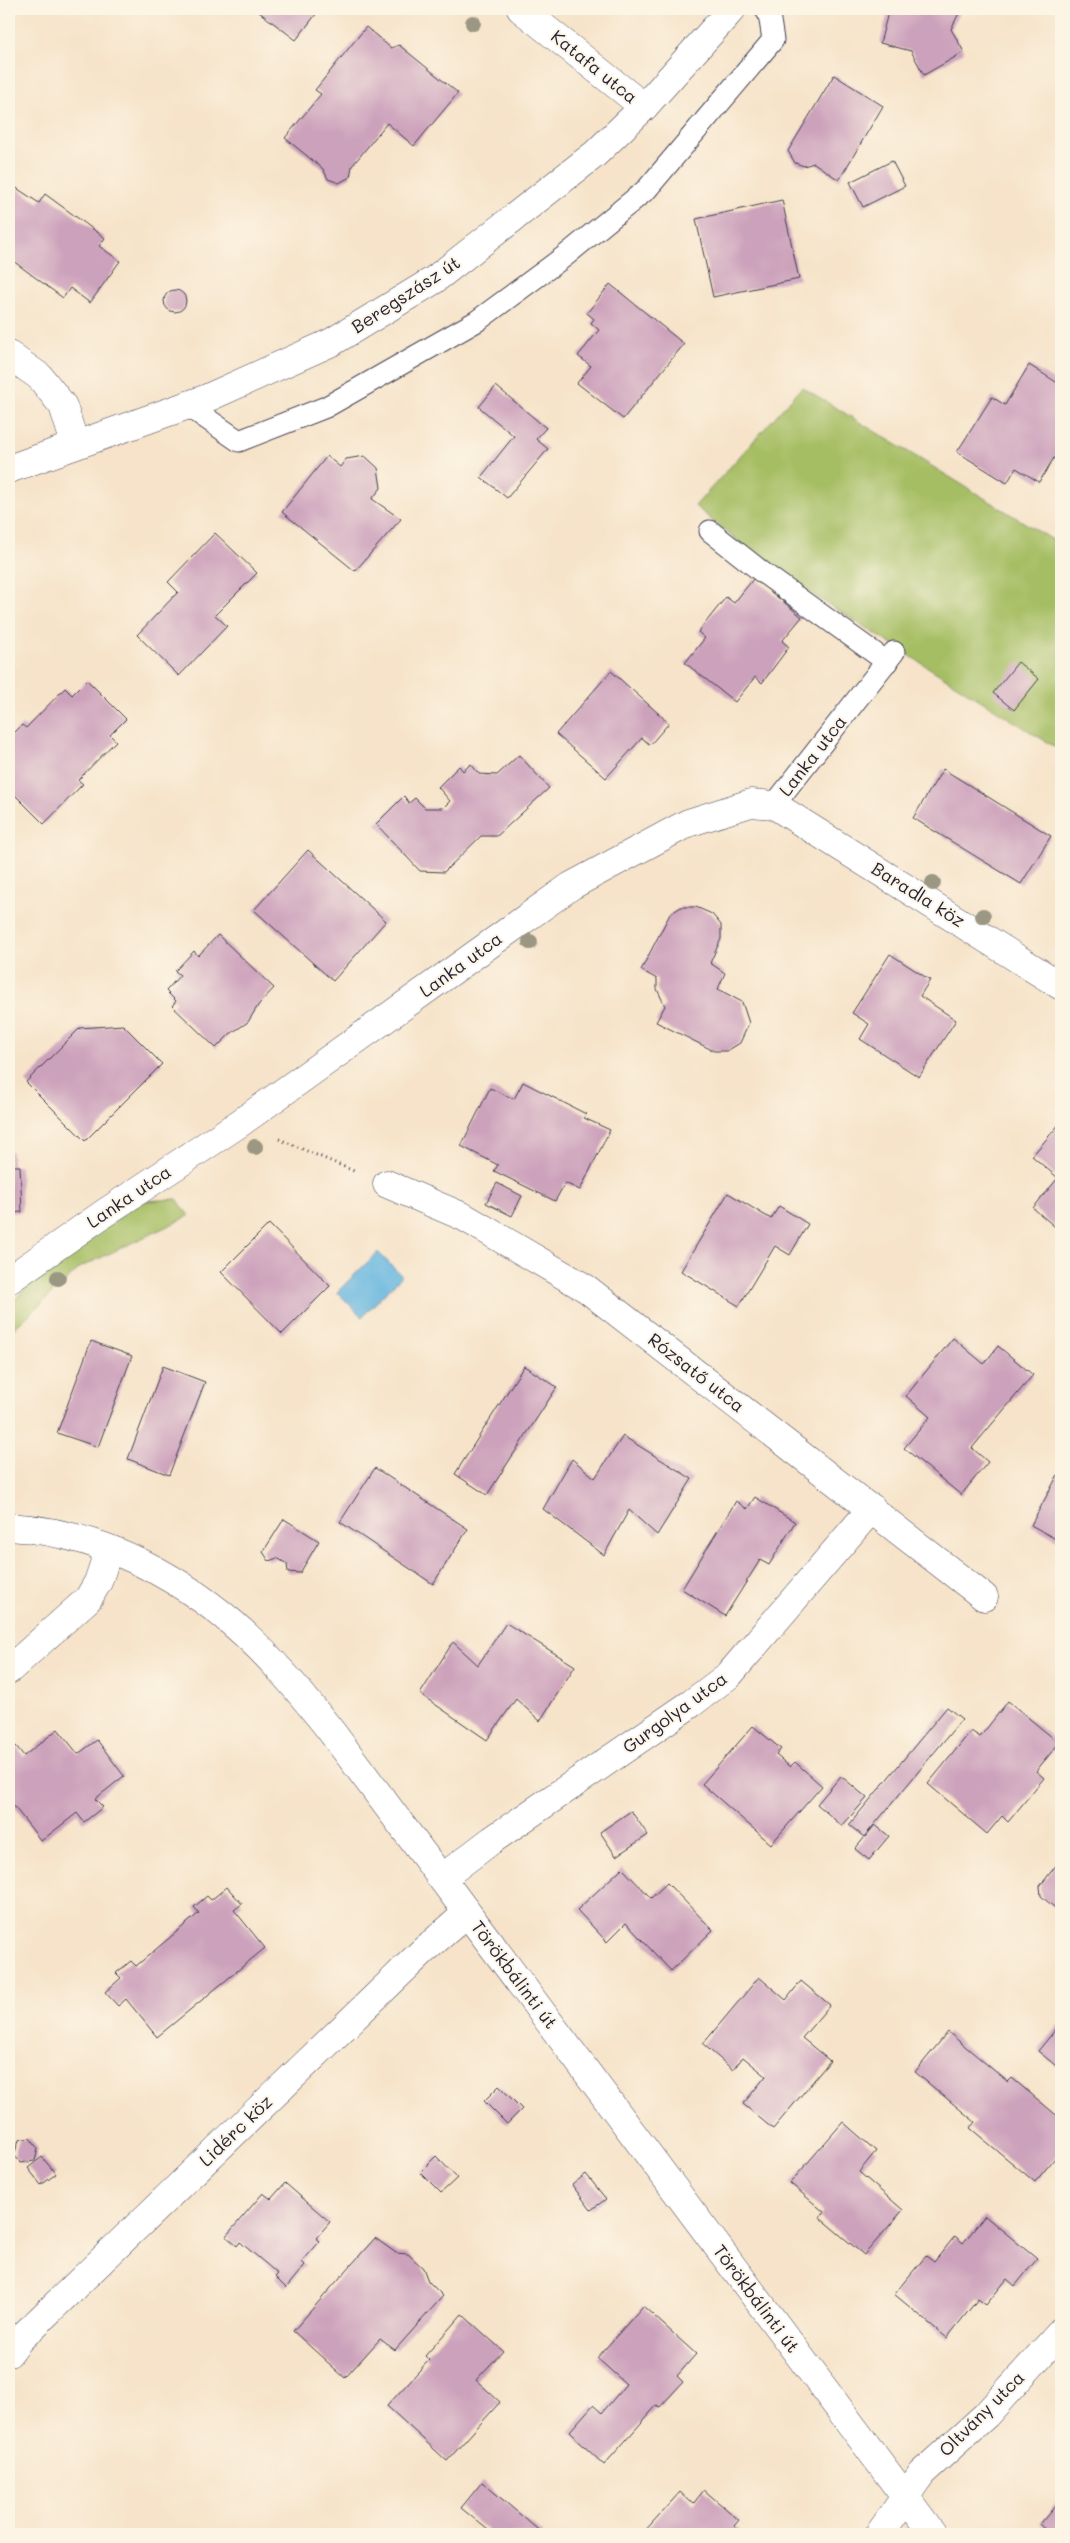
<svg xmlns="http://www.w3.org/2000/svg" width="1070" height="2543" viewBox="0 0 1070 2543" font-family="Mali,sans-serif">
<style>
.green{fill:#a6be63;stroke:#64704f}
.water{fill:#64b5df;stroke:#436c8d}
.building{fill:#cca1bb}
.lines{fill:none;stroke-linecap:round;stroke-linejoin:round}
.service-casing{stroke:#423f50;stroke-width:23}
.minor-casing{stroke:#423f50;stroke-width:29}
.tertiary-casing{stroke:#423f50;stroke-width:29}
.path{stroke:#423f50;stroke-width:3;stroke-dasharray:1 4;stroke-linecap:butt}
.service{stroke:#fff;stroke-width:21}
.minor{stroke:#fff;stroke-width:28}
.tertiary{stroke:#fff;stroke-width:28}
.tree{fill:#9b9783}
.labels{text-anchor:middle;stroke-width:4;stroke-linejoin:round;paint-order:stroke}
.street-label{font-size:18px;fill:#22223b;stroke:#fcf5e5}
</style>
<rect width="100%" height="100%" fill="#fcf5e5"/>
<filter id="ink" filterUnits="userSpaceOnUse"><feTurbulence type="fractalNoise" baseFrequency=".02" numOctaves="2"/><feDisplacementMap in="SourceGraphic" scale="10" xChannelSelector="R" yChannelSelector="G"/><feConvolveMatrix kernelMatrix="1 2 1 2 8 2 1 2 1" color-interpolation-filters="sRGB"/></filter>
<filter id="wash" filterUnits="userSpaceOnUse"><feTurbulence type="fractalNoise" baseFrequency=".0096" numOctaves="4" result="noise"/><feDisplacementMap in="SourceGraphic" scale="20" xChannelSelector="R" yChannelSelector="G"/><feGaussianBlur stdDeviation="1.12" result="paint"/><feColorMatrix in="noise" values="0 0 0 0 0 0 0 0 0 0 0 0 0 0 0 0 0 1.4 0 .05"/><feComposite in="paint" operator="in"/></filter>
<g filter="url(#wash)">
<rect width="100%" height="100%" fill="#f6e3c9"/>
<g class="green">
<path d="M802,387L1061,545V751L766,565L695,506Z"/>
<path d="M177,1199L189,1216L81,1267L9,1333V1306L44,1268L143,1201Z"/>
</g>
<path class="water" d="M378,1252L402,1276L362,1317L337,1292Z"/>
<g id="blocks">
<g class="building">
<path d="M255,9H320L296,40Z"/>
<path d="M889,9H961L951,29L964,52L924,75L911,51L880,43Z"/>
<path d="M366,27L391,48L399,45L458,93L414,146L387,123L352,166L350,177L339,183L328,179L323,169L285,138L321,94L315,90Z"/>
<path d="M834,75L883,106L839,180L814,163L804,166L795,163L788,151Z"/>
<path d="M892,161L905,186L863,207L850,182Z"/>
<path d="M15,187L39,203L45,194L105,238L99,246L120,261L90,303L70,288L63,298L9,258V195Z"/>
<path d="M782,200L799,279L713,297L696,219Z"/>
<path d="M610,284L684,344L623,419L577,383L591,366L578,356L599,330L591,323L594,319L587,313Z"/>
<circle cx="175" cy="301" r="11"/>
<path d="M1029,365L1061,385V456L1057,453L1039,482L1016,468L1007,483L957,452L992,397L1005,405Z"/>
<path d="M496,386L546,428L536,439L548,449L507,498L481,477L514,436L479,407Z"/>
<path d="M327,456L340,467L346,459L365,456L378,468L381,488L372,499L401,519L355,571L282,512Z"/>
<path d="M215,533L257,573L215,615L227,626L179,676L137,635L178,592L168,582Z"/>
<path d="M754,578L802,617L782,641L789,647L762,683L755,677L735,702L685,663L705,638L698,632L726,597L734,603Z"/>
<path d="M1018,662L1039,679L1014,710L993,693Z"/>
<path d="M611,671L669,723L650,745L642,738L606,778L556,734Z"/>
<path d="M87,680L126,719L110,735L116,741L78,780L83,784L44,824L9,789V738L22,725L26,728L65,688L72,695Z"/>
<path d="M519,755L549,788L497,836H481L444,872L420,871L376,824L404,796L409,803L415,798L425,808H443L450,801L438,787L459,766L463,771L471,764L479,774L497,775Z"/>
<path d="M943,769L1051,836L1021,884L913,818Z"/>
<path d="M308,850L386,921L333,981L254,910Z"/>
<path d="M681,907H696L712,914L721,925V939L710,963L725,973L718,989L742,1002L749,1023L740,1043L727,1051H714L656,1022L665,1006L657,989V979L641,970L670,914Z"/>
<path d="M218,935L274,988L259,1004L248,1022L230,1034L216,1048L172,1006L176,1001L166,991L180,975L175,971L194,951L198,956Z"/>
<path d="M890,954L930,980L920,996L956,1020L919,1077L860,1039L869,1024L852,1013Z"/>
<path d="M123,1025L162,1064L85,1141L26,1082L80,1028Z"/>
<path d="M523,1082L586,1114L584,1118L610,1130L580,1190L565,1183L555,1201L494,1171L498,1165L461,1146L490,1088L514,1099Z"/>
<path d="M1061,1122V1232L1033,1208L1058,1178L1032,1156Z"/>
<path d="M9,1149L12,1152V1166H20L22,1212L9,1213Z"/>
<path d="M497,1183L522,1196L512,1216L486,1203Z"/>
<path d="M728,1193L771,1219L779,1206L808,1224L790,1255L775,1246L739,1306L681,1271Z"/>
<path d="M269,1224L330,1286L282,1334L221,1272Z"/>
<path d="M953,1338L984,1364L998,1346L1033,1375L972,1448L988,1462L961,1495L904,1448L930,1417L906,1396Z"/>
<path d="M91,1341L132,1356L98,1447L57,1433Z"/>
<path d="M163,1366L205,1382L169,1475L128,1459Z"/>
<path d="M524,1366L557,1387L487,1495L455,1474Z"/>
<path d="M623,1436L692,1479L657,1535L629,1510L604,1555L543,1509L572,1459L595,1478Z"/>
<path d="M375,1468L468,1529L433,1584L340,1522Z"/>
<path d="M1061,1469V1542L1031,1525Z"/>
<path d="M755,1497L795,1522L769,1565L760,1560L725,1616L682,1589L736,1501L747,1509Z"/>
<path d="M284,1519L319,1541L300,1573L288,1572L287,1564L277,1558L269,1561L263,1552Z"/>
<path d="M506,1623L575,1666L540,1721L516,1699L487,1740L420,1694L453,1642L478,1665Z"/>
<path d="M1008,1701L1059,1743L1036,1771L1044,1778L1008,1822L1002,1816L987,1834L928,1784L971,1731L980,1737Z"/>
<path d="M947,1707L962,1719L864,1837L849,1825Z"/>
<path d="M753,1726L781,1749L776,1755L790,1767L795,1762L822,1786L771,1844L702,1784Z"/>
<path d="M58,1729L78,1754L97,1740L124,1776L95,1799L103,1807L84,1822L77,1813L41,1841L9,1800V1752L16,1746L24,1756Z"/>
<path d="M841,1776L867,1798L842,1826L817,1804Z"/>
<path d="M631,1811L648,1835L616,1856L600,1832Z"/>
<path d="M875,1825L889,1836L869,1860L855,1849Z"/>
<path d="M1061,1859V1913L1041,1896L1040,1886Z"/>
<path d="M622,1868L651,1898L667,1883L713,1930L671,1971L626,1923L607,1942L577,1910Z"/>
<path d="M227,1887L242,1904L234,1910L265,1948L157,2037L126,1999L118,2006L105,1992L121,1978L116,1973L131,1961L136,1966L199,1913L194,1907L207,1896L211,1900Z"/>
<path d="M759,1977L786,2000L801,1981L830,2005L802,2038L830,2061L773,2129L743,2104L766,2076L743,2057L733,2070L703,2044Z"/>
<path d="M1061,2023V2070L1038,2051Z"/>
<path d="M948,2032L1008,2082L1012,2078L1061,2119V2151L1035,2182L970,2128L975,2122L915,2072Z"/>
<path d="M499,2086L522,2109L507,2124L484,2101Z"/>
<path d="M843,2122L876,2151L859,2172L903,2210L864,2255L820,2218L824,2212L790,2183Z"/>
<path d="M30,2138L38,2149L35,2161L21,2163L14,2155L19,2140Z"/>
<path d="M436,2156L457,2178L441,2193L420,2172Z"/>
<path d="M42,2157L56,2174L41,2185L28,2168Z"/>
<path d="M586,2174L606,2199L591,2210L572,2185Z"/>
<path d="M285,2183L330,2222L316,2238L320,2241L302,2262L305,2265L286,2288L275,2277L278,2274L240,2242L237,2246L226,2236L263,2193L271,2199Z"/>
<path d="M985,2216L1037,2259L1015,2286L1007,2279L986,2305L978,2299L947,2338L894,2294L926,2256L934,2262L955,2236L963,2243Z"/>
<path d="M375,2238L396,2253L408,2254L423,2268L428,2281L443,2296L395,2350L380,2339L345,2378L293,2331Z"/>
<path d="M643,2306L696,2354L677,2376L683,2382L660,2407L657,2405L604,2465L569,2432L593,2405L602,2413L626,2384L597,2358Z"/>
<path d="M462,2314L503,2351L476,2380L500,2402L447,2461L387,2406L429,2360L425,2356Z"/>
<path d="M482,2482L543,2534H493L461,2508Z"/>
<path d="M704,2490L739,2520L734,2526L742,2534H642L680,2492L693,2504Z"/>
<path d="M1061,2499V2534H1051L1040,2524Z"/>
</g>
</g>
</g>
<g filter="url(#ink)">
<use href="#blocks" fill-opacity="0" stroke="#423f50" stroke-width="1"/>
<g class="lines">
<g class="service-casing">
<g id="service">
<path d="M187,405L239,441L326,407L477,321L565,256L647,189L773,40L769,14L765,9"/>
<path d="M710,531L762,572L887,662"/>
<path d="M774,805L894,652"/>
</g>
</g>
<g class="minor-casing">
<g id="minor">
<path d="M521,9L644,107"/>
<path d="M9,355L40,377L63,406L75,444"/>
<path d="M9,469L205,399L332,342L434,280L595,154L644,107L732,9"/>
<path d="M387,1184L464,1217L587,1289L984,1597"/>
<path d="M9,1280L103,1214L240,1123L571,886L688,823L751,803L774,805L1061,986"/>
<path d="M9,1670L88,1599L98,1582L109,1549"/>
<path d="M442,1878L492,1840L692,1703L729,1675L872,1508"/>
<path d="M9,2353L19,2340L422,1952L467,1913"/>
<path d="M879,2534L922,2473L986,2415L1061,2332"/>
</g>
</g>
<g class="tertiary-casing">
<path id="tertiary" d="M9,1527C114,1533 211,1592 280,1670C298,1689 314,1710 331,1731L933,2534"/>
</g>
<path class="path" d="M279,1139L354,1171"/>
<use href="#service" class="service"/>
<use href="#minor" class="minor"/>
<use href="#tertiary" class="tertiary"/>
</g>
<g class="tree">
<circle cx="473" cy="23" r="8"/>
<circle cx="933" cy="883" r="8"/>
<circle cx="983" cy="916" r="8"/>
<circle cx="530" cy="942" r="8"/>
<circle cx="255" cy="1147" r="8"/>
<circle cx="58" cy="1278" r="8"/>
</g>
</g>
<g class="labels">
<g class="street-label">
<text transform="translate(594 67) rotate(39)" y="6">Katafa utca</text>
<text transform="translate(406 295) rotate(-33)" y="6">Beregszász út</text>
<text transform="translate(813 756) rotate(-52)" y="6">Lanka utca</text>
<text transform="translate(918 895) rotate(32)" y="6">Baradla köz</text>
<text transform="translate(461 965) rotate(-36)" y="6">Lanka utca</text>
<text transform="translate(129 1197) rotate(-34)" y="6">Lanka utca</text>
<text transform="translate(696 1373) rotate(38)" y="6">Rózsatő utca</text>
<text transform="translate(675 1713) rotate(-36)" y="6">Gurgolya utca</text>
<text transform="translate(514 1975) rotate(53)" y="6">Törökbálinti út</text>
<text transform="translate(236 2131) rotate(-44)" y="6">Lidérc köz</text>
<text transform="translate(756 2299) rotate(53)" y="6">Törökbálinti út</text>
<text transform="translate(982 2414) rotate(-45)" y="6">Oltvány utca</text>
</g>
</g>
<rect width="1070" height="2543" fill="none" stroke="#fcf5e5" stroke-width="30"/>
</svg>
